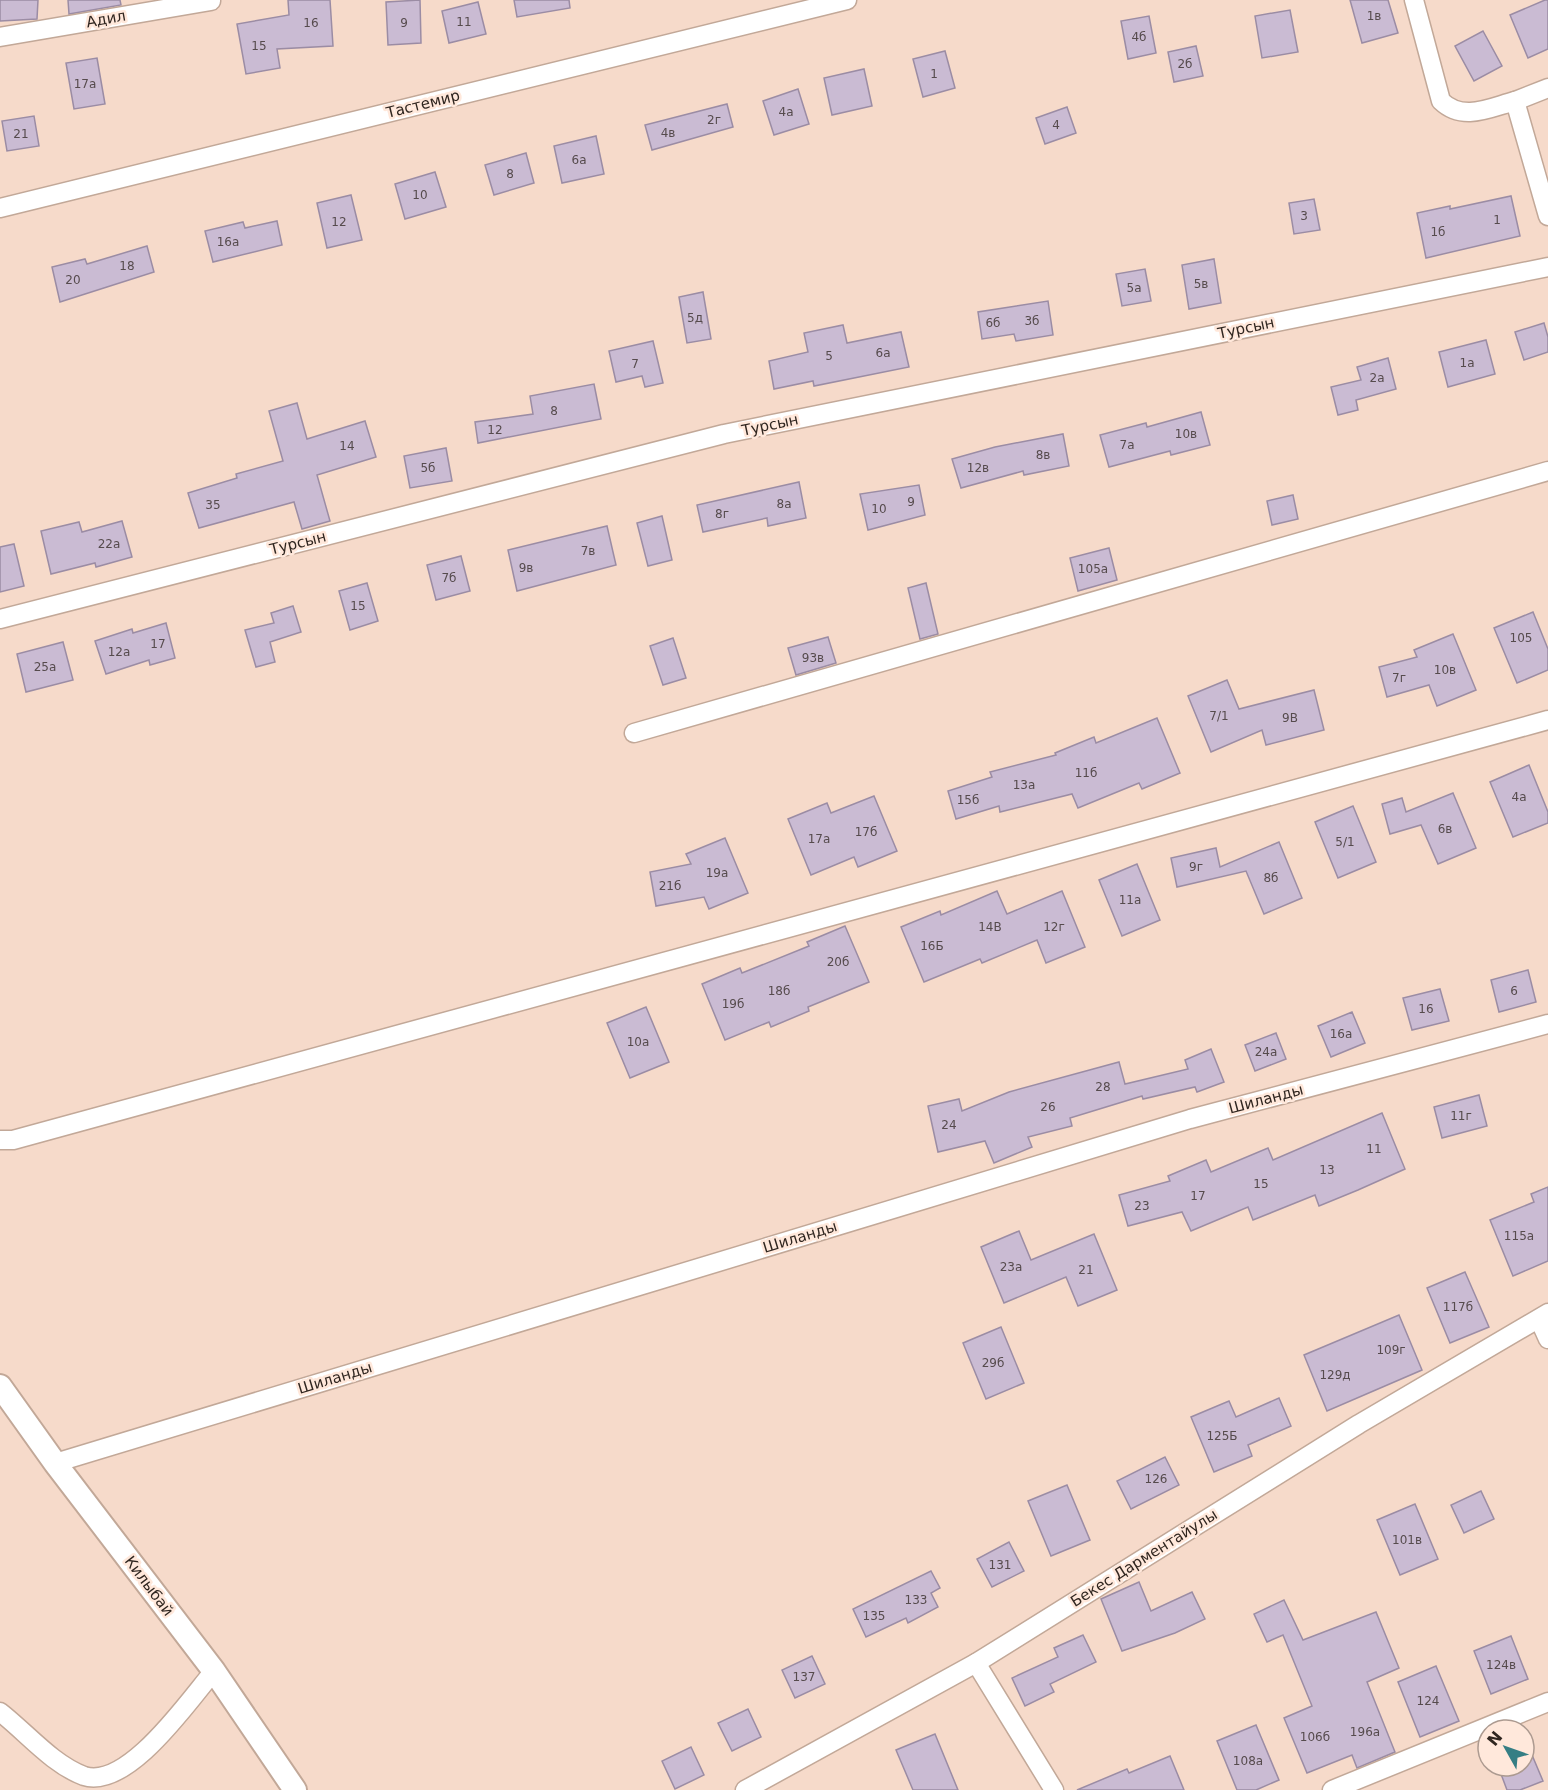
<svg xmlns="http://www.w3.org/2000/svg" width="1548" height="1790" viewBox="0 0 1548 1790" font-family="'DejaVu Sans',sans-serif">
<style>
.building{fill:#cabbd3;stroke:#9b8ca4;stroke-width:1.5}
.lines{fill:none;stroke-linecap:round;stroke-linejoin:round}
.minor-casing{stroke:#c2a898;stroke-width:21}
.tertiary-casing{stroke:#c2a898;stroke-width:26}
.minor{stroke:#fff;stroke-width:18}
.tertiary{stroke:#fff;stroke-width:22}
.labels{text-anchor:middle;stroke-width:5;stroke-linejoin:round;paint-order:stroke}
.number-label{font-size:12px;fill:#564b4d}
.street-label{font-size:15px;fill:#302620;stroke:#ffe8db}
</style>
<rect width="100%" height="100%" fill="#f6daca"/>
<g class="building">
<path d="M0,0H38L37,19L0,21Z"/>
<path d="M68,0H120L121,5L69,14Z"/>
<path d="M288,0H330L333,46L277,49L280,68L246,74L237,24L289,15Z"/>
<path d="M420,0L421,43L388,45L386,2Z"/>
<path d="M514,0H569L570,8L517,17Z"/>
<path d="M1350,0H1388L1398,33L1362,43Z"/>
<path d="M1545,0H1548V49L1528,58L1510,15Z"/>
<path d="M478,2L486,34L449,43L442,11Z"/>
<path d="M1290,10L1298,52L1262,58L1255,16Z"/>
<path d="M1149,16L1156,53L1128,59L1121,21Z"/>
<path d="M1483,31L1502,66L1474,81L1455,46Z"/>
<path d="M1196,46L1203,76L1174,82L1168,52Z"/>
<path d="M945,51L955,88L923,97L913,59Z"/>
<path d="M97,58L105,104L74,109L66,63Z"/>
<path d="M864,69L872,106L832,115L824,78Z"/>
<path d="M798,89L809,124L774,135L763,101Z"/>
<path d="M727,104L733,127L652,150L645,125Z"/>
<path d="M1067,107L1076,133L1045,144L1036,118Z"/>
<path d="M34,116L39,146L7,151L2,121Z"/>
<path d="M596,136L604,174L562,183L554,146Z"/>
<path d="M526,153L534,183L494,195L485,165Z"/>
<path d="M435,172L446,207L405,219L395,184Z"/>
<path d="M351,195L362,240L327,248L317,203Z"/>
<path d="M1511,196L1520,236L1426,258L1417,213L1450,206V209Z"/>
<path d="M1314,199L1320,230L1294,234L1289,203Z"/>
<path d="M277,221L282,245L213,262L205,231L243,222L245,228Z"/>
<path d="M147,246L154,272L60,302L52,267L85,259L87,264Z"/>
<path d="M1214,259L1221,303L1189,309L1182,265Z"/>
<path d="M1145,269L1151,301L1122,306L1116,274Z"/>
<path d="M703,292L711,339L687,343L679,297Z"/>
<path d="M1048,301L1053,335L1016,341L1014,334L982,339L978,312Z"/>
<path d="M1544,323L1548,337V352L1524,360L1515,332Z"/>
<path d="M843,325L847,343L901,332L909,367L814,386L813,381L774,389L769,361L808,352L804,333Z"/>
<path d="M1486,340L1495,374L1448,387L1439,352Z"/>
<path d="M653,341L663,383L645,387L642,376L616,382L609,351Z"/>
<path d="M1388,358L1396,389L1356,400L1358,410L1338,415L1331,387L1361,380L1357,367Z"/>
<path d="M594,384L601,419L478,443L475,422L533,414L530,396Z"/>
<path d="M297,403L307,439L365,421L376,457L317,475L330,521L302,529L294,502L199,528L188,493L237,478L236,474L283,461L269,411Z"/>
<path d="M1201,412L1210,445L1171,455L1170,451L1109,467L1100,435L1146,423L1147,427Z"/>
<path d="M1063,434L1069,466L1024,475L1023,471L961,488L952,459L995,447Z"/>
<path d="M446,448L452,481L410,488L404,456Z"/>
<path d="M799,482L806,518L768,526L767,518L703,532L697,505Z"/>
<path d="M919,485L925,515L868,530L860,494Z"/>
<path d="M1293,495L1298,519L1272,525L1267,501Z"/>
<path d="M662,516L672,560L648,566L637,523Z"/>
<path d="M122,521L132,557L96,567L95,563L51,574L41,531L79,522L82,532Z"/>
<path d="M607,526L616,565L517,591L508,550Z"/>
<path d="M14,544L24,586L0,592V547Z"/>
<path d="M1109,548L1117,580L1078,591L1070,558Z"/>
<path d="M461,556L470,591L436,600L427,565Z"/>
<path d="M367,583L378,621L350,630L339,591Z"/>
<path d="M926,583L938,634L920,639L908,588Z"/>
<path d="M293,606L301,632L270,642L275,662L256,667L245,630L274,623L271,613Z"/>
<path d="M1533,612L1548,649V670L1517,683L1494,628Z"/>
<path d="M166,623L175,658L150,665L149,660L106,674L95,641L132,629L133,633Z"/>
<path d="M1453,634L1476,690L1437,706L1429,685L1387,697L1379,667L1417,657L1414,650Z"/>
<path d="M828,637L836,663L796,675L788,648Z"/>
<path d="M673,638L686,678L663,685L650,646Z"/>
<path d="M63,642L73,680L26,692L17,654Z"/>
<path d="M1227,680L1239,709L1314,690L1324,730L1266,745L1262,730L1211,752L1188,696Z"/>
<path d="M1157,718L1180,773L1142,789L1139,783L1078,808L1072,794L1000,812L999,806L956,819L948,791L992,777L990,772L1056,755L1055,753L1094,737L1096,743Z"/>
<path d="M1529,765L1548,812V823L1513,837L1490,782Z"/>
<path d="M1453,793L1476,848L1438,864L1421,825L1390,834L1382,804L1402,798L1406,812Z"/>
<path d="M874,796L897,851L858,867L854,857L811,875L788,819L827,803L831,813Z"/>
<path d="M1353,806L1376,862L1338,878L1315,822Z"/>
<path d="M725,838L748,893L709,909L704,897L656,906L650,872L691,864L686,854Z"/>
<path d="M1279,842L1302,898L1264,914L1246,871L1177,887L1171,858L1216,848L1220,867Z"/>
<path d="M1137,864L1160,920L1122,936L1099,880Z"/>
<path d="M997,891L1007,914L1062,891L1085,947L1046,963L1037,940L982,963L980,959L924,982L901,927L940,911L941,915Z"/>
<path d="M845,926L869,982L808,1007L809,1011L771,1027L769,1022L725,1040L702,984L740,968L742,973L809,946L807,942Z"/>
<path d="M1528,970L1536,1002L1499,1012L1491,980Z"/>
<path d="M1440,989L1449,1021L1412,1030L1403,998Z"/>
<path d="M646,1007L669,1062L630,1078L607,1023Z"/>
<path d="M1352,1012L1365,1043L1331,1057L1318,1026Z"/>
<path d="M1276,1033L1286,1059L1255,1071L1245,1045Z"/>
<path d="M1211,1049L1224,1082L1197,1092L1195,1087L1143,1099L1142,1096L1070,1118L1072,1126L1028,1137L1032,1147L994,1163L985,1141L938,1152L928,1106L959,1099L962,1111L1009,1092L1119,1062L1125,1084L1188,1069L1185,1060Z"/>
<path d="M1479,1095L1487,1126L1442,1138L1434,1107Z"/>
<path d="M1382,1113L1405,1169L1358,1190L1319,1206L1315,1195L1253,1220L1248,1207L1191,1231L1182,1212L1128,1226L1119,1195L1170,1181L1168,1176L1206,1160L1211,1172L1268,1148L1273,1160Z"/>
<path d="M1548,1187V1261L1513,1276L1490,1220L1534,1202L1531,1194Z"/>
<path d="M1019,1231L1031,1260L1094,1234L1117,1290L1078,1306L1066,1277L1004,1303L981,1247Z"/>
<path d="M1465,1272L1489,1327L1450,1343L1427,1288Z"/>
<path d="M1399,1315L1422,1370L1327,1411L1304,1355Z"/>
<path d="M1001,1327L1024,1383L986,1399L963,1343Z"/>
<path d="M1279,1398L1291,1426L1248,1445L1252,1456L1214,1472L1191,1417L1229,1401L1236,1417Z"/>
<path d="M1165,1457L1179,1485L1131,1509L1117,1481Z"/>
<path d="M1067,1485L1090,1540L1051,1556L1028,1501Z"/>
<path d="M1481,1491L1494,1519L1464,1533L1451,1505Z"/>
<path d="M1415,1504L1438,1559L1400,1575L1377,1520Z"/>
<path d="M1009,1542L1024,1571L992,1587L977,1559Z"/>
<path d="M931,1571L940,1588L931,1593L938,1607L908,1623L906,1618L866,1637L853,1609Z"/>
<path d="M1139,1582L1151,1611L1192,1592L1205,1619L1175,1633L1122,1651L1101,1599Z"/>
<path d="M1284,1600L1303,1640L1376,1612L1399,1668L1367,1682L1395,1752L1357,1768L1352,1755L1307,1773L1284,1718L1312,1706L1283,1635L1267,1642L1254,1614Z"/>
<path d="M1083,1635L1096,1662L1050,1684L1054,1692L1025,1706L1012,1678L1058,1657L1054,1648Z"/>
<path d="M1511,1636L1528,1679L1491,1694L1474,1651Z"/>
<path d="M812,1656L825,1684L795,1698L782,1670Z"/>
<path d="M1436,1666L1459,1721L1420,1737L1398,1682Z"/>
<path d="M748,1709L761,1737L732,1751L718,1723Z"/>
<path d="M1256,1725L1279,1780L1256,1790H1237L1217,1741Z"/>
<path d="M935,1734L958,1790H913L896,1750Z"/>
<path d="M1524,1736L1543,1781L1520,1790H1507L1498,1766H1524Z"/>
<path d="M691,1747L704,1775L675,1789L662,1761Z"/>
<path d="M1170,1756L1184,1790H1077L1127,1769L1129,1773Z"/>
</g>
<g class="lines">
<g class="minor-casing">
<g id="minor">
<path d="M1414,0L1441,101C1463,122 1489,108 1515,101"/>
<path d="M0,37L211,1"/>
<path d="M1548,88L1515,101L1548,216"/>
<path d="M0,208L847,0"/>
<path d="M0,619L724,434L1548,267"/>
<path d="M634,733L1548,471"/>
<path d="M0,1140H13L1548,720"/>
<path d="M1539,1319L1548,1339"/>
<path d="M55,1463L1190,1119L1548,1024"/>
<path d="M976,1663L1054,1790"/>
<path d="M0,1712C27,1733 52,1764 84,1776C128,1790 189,1700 214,1671"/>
<path d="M745,1790L976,1663L1359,1424L1548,1313"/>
<path d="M1332,1790L1548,1702"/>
</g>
</g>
<g class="tertiary-casing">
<path id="tertiary" d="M0,1386L55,1463L214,1671L295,1790"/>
</g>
<use href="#minor" class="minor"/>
<use href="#tertiary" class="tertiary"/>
</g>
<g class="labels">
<g class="number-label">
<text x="1374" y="20">1в</text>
<text x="464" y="26">11</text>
<text x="311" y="27">16</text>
<text x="404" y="27">9</text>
<text x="1139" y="41">4б</text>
<text x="259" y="50">15</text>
<text x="1185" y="68">2б</text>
<text x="934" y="78">1</text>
<text x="85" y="88">17а</text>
<text x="786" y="116">4а</text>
<text x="714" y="124">2г</text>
<text x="1056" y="129">4</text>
<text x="668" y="137">4в</text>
<text x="21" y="138">21</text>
<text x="579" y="164">6а</text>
<text x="510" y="178">8</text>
<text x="420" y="199">10</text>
<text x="1304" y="220">3</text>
<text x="1497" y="224">1</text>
<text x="339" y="226">12</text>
<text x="1438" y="236">1б</text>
<text x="228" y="246">16а</text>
<text x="127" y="270">18</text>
<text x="73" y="284">20</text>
<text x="1201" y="288">5в</text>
<text x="1134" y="292">5а</text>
<text x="695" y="322">5д</text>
<text x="1032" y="325">3б</text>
<text x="993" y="327">6б</text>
<text x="883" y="357">6а</text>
<text x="829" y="360">5</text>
<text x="1467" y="367">1а</text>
<text x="635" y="368">7</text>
<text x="1377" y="382">2а</text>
<text x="554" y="415">8</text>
<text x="495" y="434">12</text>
<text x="1186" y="438">10в</text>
<text x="1127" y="449">7а</text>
<text x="347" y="450">14</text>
<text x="1043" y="459">8в</text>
<text x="428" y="472">5б</text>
<text x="978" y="472">12в</text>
<text x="911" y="506">9</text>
<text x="784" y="508">8а</text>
<text x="213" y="509">35</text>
<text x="879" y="513">10</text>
<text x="722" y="518">8г</text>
<text x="109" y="548">22а</text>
<text x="588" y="555">7в</text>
<text x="526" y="572">9в</text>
<text x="1093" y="573">105а</text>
<text x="449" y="582">7б</text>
<text x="358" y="610">15</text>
<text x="1521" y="642">105</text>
<text x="158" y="648">17</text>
<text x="119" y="656">12а</text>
<text x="813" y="662">93в</text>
<text x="45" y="671">25а</text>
<text x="1445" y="674">10в</text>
<text x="1399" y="682">7г</text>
<text x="1219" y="720">7/1</text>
<text x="1290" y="722">9В</text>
<text x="1086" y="777">11б</text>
<text x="1024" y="789">13а</text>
<text x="1519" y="801">4а</text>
<text x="968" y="804">15б</text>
<text x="1445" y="833">6в</text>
<text x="866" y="836">17б</text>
<text x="819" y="843">17а</text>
<text x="1345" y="846">5/1</text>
<text x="1196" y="871">9г</text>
<text x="717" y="877">19а</text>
<text x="1271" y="882">8б</text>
<text x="670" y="890">21б</text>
<text x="1130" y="904">11а</text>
<text x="990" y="931">14В</text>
<text x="1054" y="931">12г</text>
<text x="932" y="950">16Б</text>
<text x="838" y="966">20б</text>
<text x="779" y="995">18б</text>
<text x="1514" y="995">6</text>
<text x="733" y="1008">19б</text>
<text x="1426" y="1013">16</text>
<text x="1341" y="1038">16а</text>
<text x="638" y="1046">10а</text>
<text x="1266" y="1056">24а</text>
<text x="1103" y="1091">28</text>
<text x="1048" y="1111">26</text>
<text x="1461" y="1120">11г</text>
<text x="949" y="1129">24</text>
<text x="1374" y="1153">11</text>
<text x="1327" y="1174">13</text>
<text x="1261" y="1188">15</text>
<text x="1198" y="1200">17</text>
<text x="1142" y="1210">23</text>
<text x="1519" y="1240">115а</text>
<text x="1011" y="1271">23а</text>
<text x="1086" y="1274">21</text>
<text x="1458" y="1311">117б</text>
<text x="1391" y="1354">109г</text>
<text x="993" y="1367">29б</text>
<text x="1335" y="1379">129д</text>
<text x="1222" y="1440">125Б</text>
<text x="1156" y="1483">126</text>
<text x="1407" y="1544">101в</text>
<text x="1000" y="1569">131</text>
<text x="916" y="1604">133</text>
<text x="874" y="1620">135</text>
<text x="1501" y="1669">124в</text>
<text x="804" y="1681">137</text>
<text x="1428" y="1705">124</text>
<text x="1365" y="1736">196а</text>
<text x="1315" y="1741">106б</text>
<text x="1248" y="1765">108а</text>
</g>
<g class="street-label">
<text transform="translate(106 19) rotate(-10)" y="5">Адил</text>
<text transform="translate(423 104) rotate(-14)" y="5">Тастемир</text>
<text transform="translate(1246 328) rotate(-12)" y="5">Турсын</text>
<text transform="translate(770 425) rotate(-12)" y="5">Турсын</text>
<text transform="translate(298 543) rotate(-14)" y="5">Турсын</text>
<text transform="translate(1266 1099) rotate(-15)" y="5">Шиланды</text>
<text transform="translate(800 1237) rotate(-17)" y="5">Шиланды</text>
<text transform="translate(335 1378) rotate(-17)" y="5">Шиланды</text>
<text transform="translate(1144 1558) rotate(-32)" y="5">Бекес Дарментайулы</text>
<text transform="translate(149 1586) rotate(53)" y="5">Килыбай</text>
</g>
</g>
<g transform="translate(1506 1748) rotate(310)"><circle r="28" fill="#ffe8db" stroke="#ac9a90" stroke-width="1.5"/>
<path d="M0-4.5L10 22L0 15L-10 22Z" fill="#357e84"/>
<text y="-9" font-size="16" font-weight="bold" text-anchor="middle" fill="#302620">N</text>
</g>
</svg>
